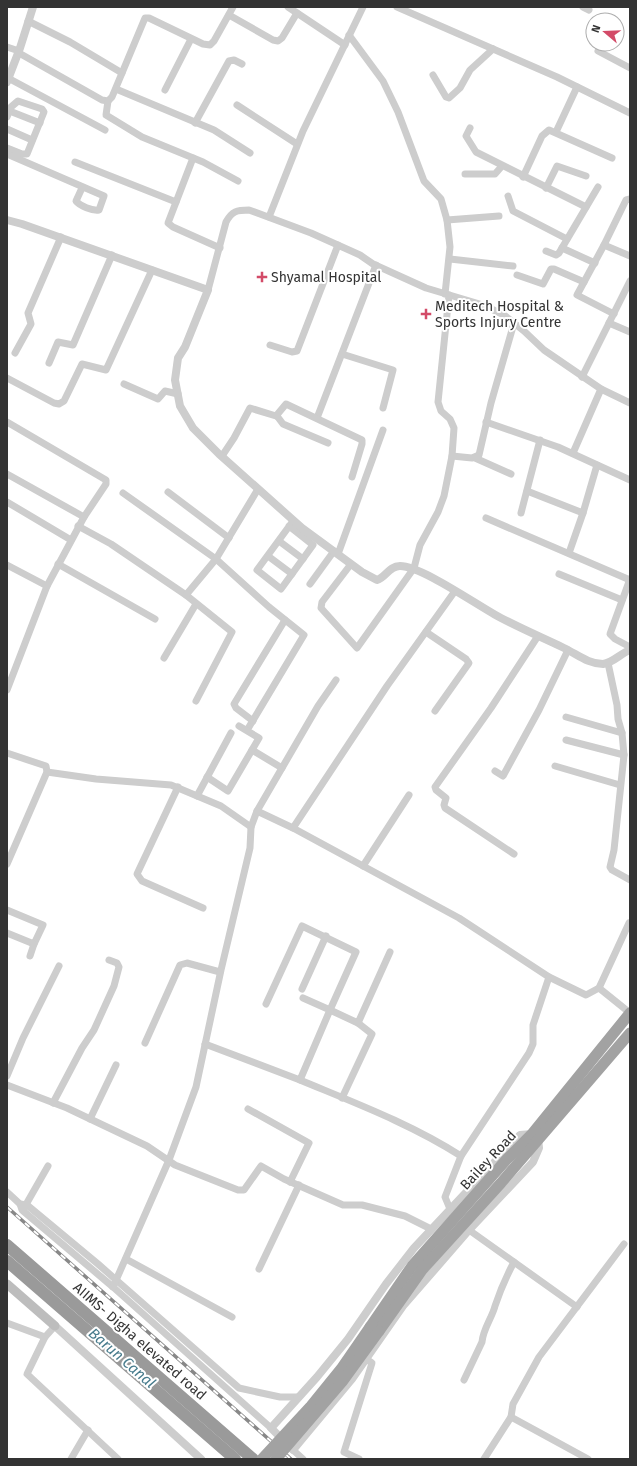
<svg xmlns="http://www.w3.org/2000/svg" width="637" height="1466" viewBox="0 0 637 1466" font-family="'Fira Sans',sans-serif">
<style>
.lines{fill:none;stroke-linecap:round;stroke-linejoin:round}
.minor{stroke:#cdcdcd;stroke-width:7}
.tertiary{stroke:#cdcdcd;stroke-width:8}
.secondary{stroke:#bdbdbd;stroke-width:9}
.trunk{stroke:#a2a2a2;stroke-width:11}
.motorway{stroke:#9a9a9a;stroke-width:12}
.rail-casing{stroke:#888;stroke-width:3.5}
.rail{stroke:#fff;stroke-width:2;stroke-dasharray:6;stroke-linecap:butt}
.trunk-bridge{stroke:#a2a2a2;stroke-width:11}
.poi-dot{fill:#d34b68;stroke:#fff;stroke-width:1.5}
.labels{text-anchor:middle;stroke-width:4;stroke-linejoin:round;paint-order:stroke}
.poi-label{font-size:14px;fill:#333;stroke:#fff;text-anchor:start}
.street-label{font-size:14px;fill:#333;stroke:#fff}
.water-label{font-size:15px;font-style:italic;fill:#487c8d;stroke:#fff}
</style>
<rect width="100%" height="100%" fill="#fff"/>
<g class="lines">
<g class="minor">
<path d="M288,7L345,45"/>
<path d="M397,7L557,77L630,113"/>
<path d="M583,7L589,10"/>
<path d="M229,15L273,40L278,41L282,38L297,13"/>
<path d="M28,21L70,42L122,73"/>
<path d="M349,35L383,81L398,112L424,181L441,199L447,220L450,247L445,294"/>
<path d="M7,47L19,51"/>
<path d="M598,51L630,68"/>
<path d="M19,53L102,100L108,101L112,97L145,18H149L203,44L210,45L214,41L233,7"/>
<path d="M433,75L446,97L449,98L460,88L470,70L493,49"/>
<path d="M8,78L105,130"/>
<path d="M116,89L214,130L250,153"/>
<path d="M165,90L191,39"/>
<path d="M108,101L106,115L142,137L203,162L238,181"/>
<path d="M237,105L297,144"/>
<path d="M7,110L40,123"/>
<path d="M7,117L11,107L18,101L42,109L44,112L27,154H22L7,148"/>
<path d="M195,123L229,61L234,60L242,64"/>
<path d="M470,128L466,136L476,152L586,207"/>
<path d="M7,129L32,140"/>
<path d="M556,132L577,87"/>
<path d="M7,154L104,196L99,210C92,211 80,206 76,201L82,188"/>
<path d="M193,158L168,223L173,227L220,248"/>
<path d="M75,162L176,202"/>
<path d="M465,174H495L502,166"/>
<path d="M523,177L542,136L549,130L612,158"/>
<path d="M546,188L557,166L586,176"/>
<path d="M508,196L513,211L567,239"/>
<path d="M269,217L303,131L363,7"/>
<path d="M447,220L499,216"/>
<path d="M604,245L626,200L630,199"/>
<path d="M562,248L595,263"/>
<path d="M546,251L556,255L559,253L598,187"/>
<path d="M450,259L513,266"/>
<path d="M517,275L543,284L551,269H554L584,282"/>
<path d="M208,290L226,222C232,211 237,210 249,210L311,233L360,255L373,264L426,288L483,305L504,315L524,331L544,350L601,389L630,403"/>
<path d="M614,314L577,295L604,245L630,256"/>
<path d="M609,323L630,332"/>
<path d="M270,345L292,352L297,351L338,245"/>
<path d="M15,353L31,324L28,313L61,237"/>
<path d="M342,354L393,370L383,408"/>
<path d="M49,363L58,342L73,345L112,255"/>
<path d="M582,377L630,281"/>
<path d="M7,378L54,403L59,404L64,401L82,364L106,370L152,270"/>
<path d="M124,384L158,399L165,391L178,394"/>
<path d="M277,416L283,424L328,443"/>
<path d="M317,418L376,265"/>
<path d="M7,422L106,480V484L84,517L47,586L7,690"/>
<path d="M486,422L558,447L630,480"/>
<path d="M573,453L601,389"/>
<path d="M222,456L234,438L250,408L276,416L286,404L362,440V444L352,477"/>
<path d="M452,456L472,458L479,455L491,403L514,323"/>
<path d="M475,458L511,474"/>
<path d="M7,474L84,517"/>
<path d="M527,491L583,513L597,465"/>
<path d="M168,492L229,538"/>
<path d="M123,493L216,559L258,489"/>
<path d="M7,502L71,540"/>
<path d="M521,513L540,440"/>
<path d="M486,518L630,580"/>
<path d="M78,526L111,544L186,595L232,632L196,701"/>
<path d="M289,526L313,545L281,589L257,570L293,521"/>
<path d="M279,541L303,559"/>
<path d="M569,553L583,513"/>
<path d="M338,554L383,430"/>
<path d="M268,556L292,574"/>
<path d="M58,564L155,619"/>
<path d="M351,564L322,602L321,608L357,648L414,568L420,545L438,512L444,496L452,456L454,428L450,419L441,411L438,402L449,295"/>
<path d="M7,565L47,586"/>
<path d="M559,574L622,600"/>
<path d="M630,579L610,634L615,639L630,647"/>
<path d="M310,584L334,551"/>
<path d="M455,591L387,686L293,828L459,918L549,977L586,995L599,988L629,923"/>
<path d="M186,595L216,559L269,607L304,635L249,727"/>
<path d="M426,632L466,659L469,663L435,711"/>
<path d="M164,658L196,604"/>
<path d="M608,663L617,705L618,719L622,733L624,755L614,850L610,867L612,870L630,880"/>
<path d="M566,717L622,733"/>
<path d="M253,721L236,708L234,704L285,620"/>
<path d="M566,740L624,755"/>
<path d="M252,750L282,768"/>
<path d="M7,753L46,766L47,772L7,864"/>
<path d="M555,766L620,785"/>
<path d="M495,771L503,776L539,710L568,650"/>
<path d="M47,772L96,779L171,785L221,806L251,827"/>
<path d="M207,777L228,791L259,738L239,726"/>
<path d="M178,787L137,874L142,881L203,908"/>
<path d="M197,796L231,733"/>
<path d="M257,811L293,828"/>
<path d="M514,854L445,808L444,805L446,798L436,790L435,787L491,708L538,636"/>
<path d="M363,866L409,795"/>
<path d="M7,910L43,925L34,944L7,933"/>
<path d="M30,956L34,944"/>
<path d="M599,988L630,1013"/>
<path d="M302,989L326,936"/>
<path d="M266,1004L302,926L356,952L330,1010L358,1023L390,952"/>
<path d="M145,1043L180,965L187,963L220,972"/>
<path d="M205,1044L300,1080L330,1010L303,998"/>
<path d="M7,1076L23,1038L59,966"/>
<path d="M300,1080C355,1103 411,1124 461,1156"/>
<path d="M7,1085L67,1108L147,1146L175,1165L238,1190H244L261,1166L284,1179L343,1205H362L405,1216L431,1229"/>
<path d="M342,1098L372,1034L358,1023"/>
<path d="M53,1103L82,1048L94,1030L114,986L119,967L117,963L109,960"/>
<path d="M248,1109L309,1143L290,1182"/>
<path d="M90,1119L116,1065"/>
<path d="M7,1192L20,1204L27,1205L98,1264L239,1388L280,1397H299"/>
<path d="M20,1204L22,1210L113,1287L271,1428"/>
<path d="M24,1208L48,1166"/>
<path d="M450,1209L445,1197L461,1156L529,1053L533,1044V1025L549,977"/>
<path d="M469,1230L577,1307"/>
<path d="M126,1259L232,1317"/>
<path d="M259,1269L299,1185"/>
<path d="M113,1287L169,1160L196,1087L221,970L250,848L251,827L257,811L318,706L336,680"/>
<path d="M7,1323L45,1337L55,1326"/>
<path d="M45,1337L27,1374L118,1459"/>
<path d="M464,1380L482,1342C483,1329 492,1318 495,1306C500,1291 506,1277 514,1262"/>
<path d="M511,1417L588,1459"/>
<path d="M293,1450L303,1459"/>
<path d="M71,1459L88,1430"/>
<path d="M359,1459L344,1452L372,1363L366,1359"/>
<path d="M484,1459L511,1417L513,1404L539,1357L624,1244"/>
</g>
<g class="tertiary">
<path d="M7,82L20,48L33,7"/>
<path d="M7,220L22,224L208,290L185,347L178,358L175,380L180,406L193,428L219,454L302,528L362,572L377,580C386,577 389,566 400,566C422,566 478,606 501,618C522,629 543,638 564,648C577,654 588,664 603,664C613,663 621,653 630,650"/>
<path d="M532,1134L520,1135L414,1248L386,1284L348,1339L317,1377L271,1428L293,1450L352,1379L403,1306L469,1230L533,1162L539,1148L538,1139"/>
<path d="M55,1326L201,1459"/>
</g>
<path class="secondary" d="M7,1284L55,1326"/>
<g class="trunk">
<path d="M370,1327L412,1266L507,1159L532,1134L630,1013"/>
<path d="M379,1331L422,1270L501,1183L630,1033"/>
</g>
<g class="motorway">
<path d="M7,1245L253,1459"/>
<path d="M7,1261L235,1459"/>
</g>
<g class="rail-casing">
<path id="rail" d="M7,1207L291,1459"/>
</g>
<use href="#rail" class="rail"/>
<g class="trunk-bridge">
<path d="M262,1459L311,1406L341,1369L370,1327"/>
<path d="M276,1459L342,1382L379,1331"/>
</g>
</g>
<g class="poi-dot">
<path d="M260 271h4v4h4v4h-4v4h-4v-4h-4v-4h4z"/>
<path d="M424 308h4v4h4v4h-4v4h-4v-4h-4v-4h4z"/>
</g>
<g class="labels">
<g class="poi-label">
<text x="271" y="282">Shyamal Hospital</text>
<text x="435" y="311">Meditech Hospital &amp;<tspan x="435" dy="16">Sports Injury Centre</tspan></text>
</g>
<g class="street-label">
<text transform="translate(488 1160) rotate(-47)" y="5">Bailey Road</text>
<text transform="translate(140 1341) rotate(41)" y="5">AIIMS- Digha elevated road</text>
</g>
<g class="water-label">
<text transform="translate(122 1358) rotate(41)" y="5">Barun Canal</text>
</g>
</g>
<rect width="637" height="1466" fill="none" stroke="#333333" stroke-width="16"/>
<g transform="translate(605 32) rotate(289)"><circle r="19" fill="#ffffff" stroke="#adadad"/>
<path d="M0-3L7 15L0 10L-7 15Z" fill="#d34b68"/>
<text y="-6" font-size="11" font-weight="bold" text-anchor="middle" fill="#333333">N</text>
</g>
</svg>
